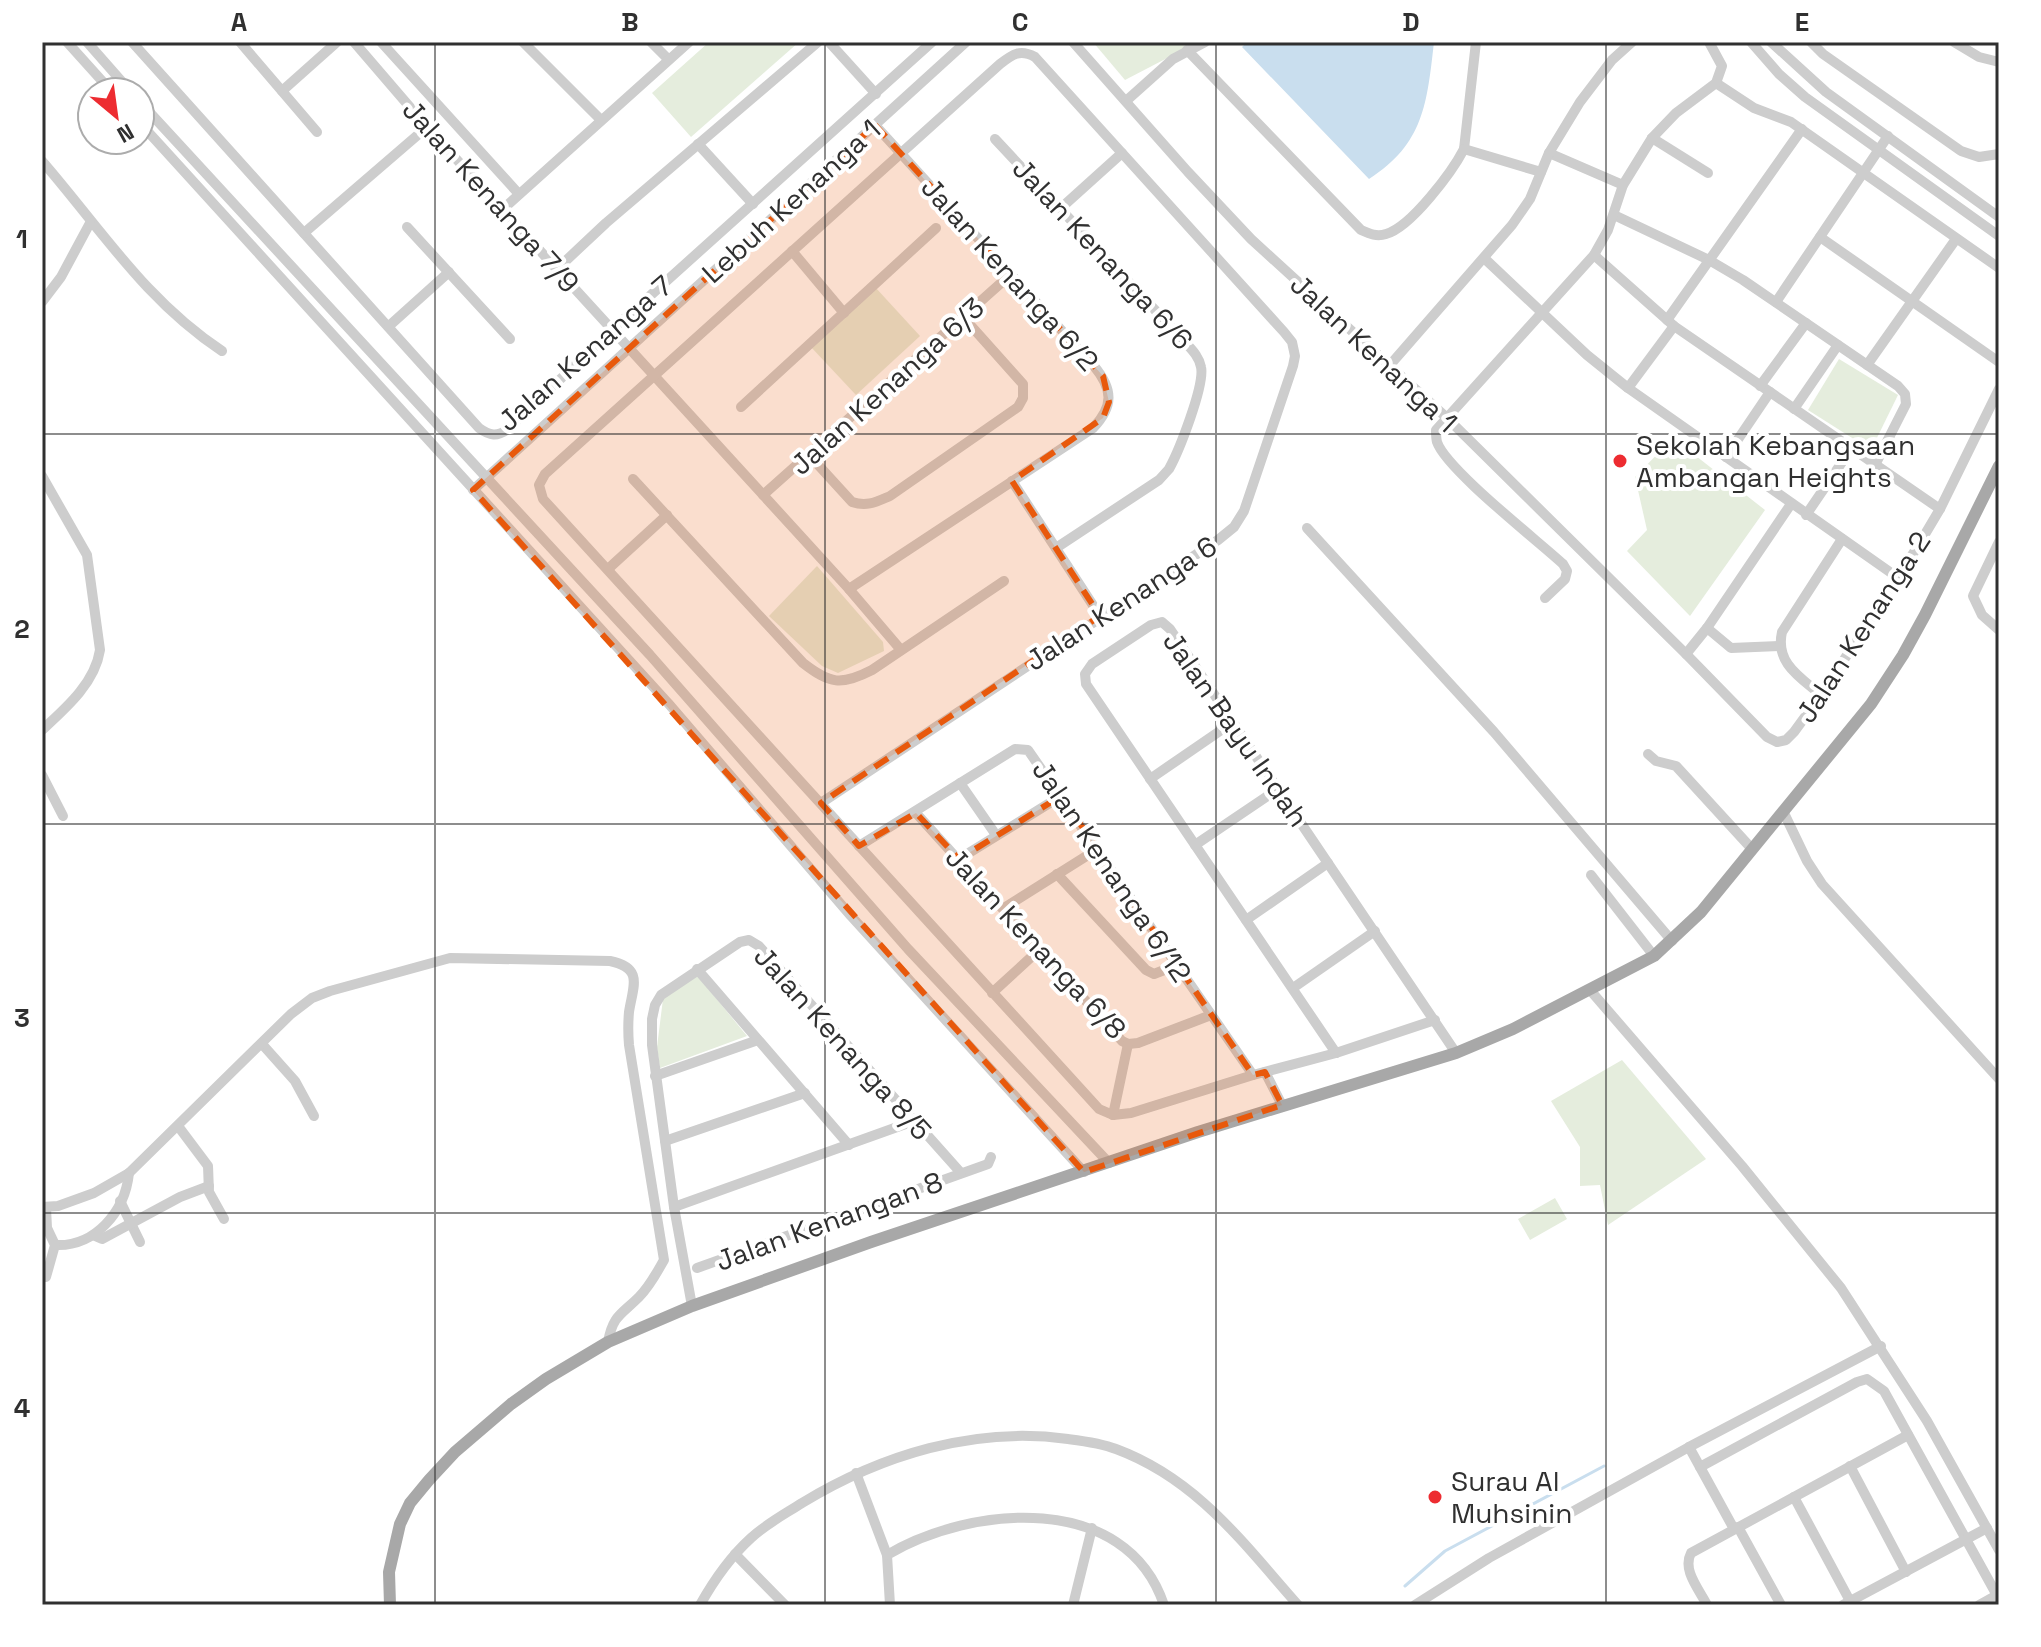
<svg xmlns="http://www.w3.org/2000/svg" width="2041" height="1647" viewBox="0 0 2041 1647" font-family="'Space Grotesk',sans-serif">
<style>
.green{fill:#e5eddd}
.water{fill:#c9deee}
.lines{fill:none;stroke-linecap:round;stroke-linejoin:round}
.stream{stroke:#c9deee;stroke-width:3}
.minor{stroke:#cdcdcd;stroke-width:10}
.major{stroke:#a8a8a8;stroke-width:12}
.marked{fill:#e8590c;fill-opacity:0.2;stroke:#e8590c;stroke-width:6;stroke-dasharray:16 10;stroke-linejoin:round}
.grid{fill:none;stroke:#303030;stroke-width:2;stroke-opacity:0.55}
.poi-dot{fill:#ed2c31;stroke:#fff;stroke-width:3}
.labels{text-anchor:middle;stroke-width:8;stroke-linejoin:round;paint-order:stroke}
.street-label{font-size:28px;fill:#303030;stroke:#fff}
.poi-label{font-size:28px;fill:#303030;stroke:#fff;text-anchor:start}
.neatline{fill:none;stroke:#303030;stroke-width:3}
.grid-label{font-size:26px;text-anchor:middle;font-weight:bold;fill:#303030}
</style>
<rect width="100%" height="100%" fill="#fff"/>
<g class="green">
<path d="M709,42H799L691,137L652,93Z"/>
<path d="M1093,42H1198L1125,80Z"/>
<path d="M875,287L920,336L856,395L811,347Z"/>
<path d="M1839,359L1898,395L1871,450L1808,410Z"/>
<path d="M1673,438L1765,510L1690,616L1627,551L1647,530L1635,477Z"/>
<path d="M817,566L883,642L884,651L838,673L822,666L769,616Z"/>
<path d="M697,975L747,1036L660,1068L657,1047L663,999Z"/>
<path d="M1622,1060L1706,1159L1608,1225L1600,1185L1580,1186V1147L1551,1101Z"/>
<path d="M1555,1198L1567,1219L1530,1240L1518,1219Z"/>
</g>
<path class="water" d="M1247,42H1434C1427,103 1424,144 1369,179L1242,47Z"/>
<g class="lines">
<path class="stream" d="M1405,1586L1445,1551L1604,1466"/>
<g class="minor">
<path d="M67,42L112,92"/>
<path d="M87,42L131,92"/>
<path d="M132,42L479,428C490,436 497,437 508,429L612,330L932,42"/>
<path d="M240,42L317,132"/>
<path d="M354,42L427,127L849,589L901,650"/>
<path d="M381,42L518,193"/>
<path d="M523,42L600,119"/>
<path d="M651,42L668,59"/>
<path d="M829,42L876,94"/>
<path d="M1073,42L1188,172L1251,239L1447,418L1686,654L1767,737L1777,742L1786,740L1794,732L1821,695L1918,546L1940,509L1999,389"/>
<path d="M1751,42L1779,74L1805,97L1999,236"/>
<path d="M1771,42L1826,92L1999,217"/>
<path d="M1811,42L1823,54L1961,151L1979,157L1999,154"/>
<path d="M1954,42L1979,57L1999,62"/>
<path d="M1187,50L1361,230C1370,234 1377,237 1386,234C1411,227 1452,172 1464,149L1476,42"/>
<path d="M1716,83L1754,108L1791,122L1999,268"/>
<path d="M282,91L337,42"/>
<path d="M1126,101L1173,59L1205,42"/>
<path d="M140,102L650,655L908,949L1109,1163"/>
<path d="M140,123L668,703L851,916L1084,1172"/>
<path d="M1652,138L1708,173"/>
<path d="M995,139L1184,341C1191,349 1199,356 1201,367C1205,385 1179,451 1169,469L1159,480L1056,548"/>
<path d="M698,144L753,204"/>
<path d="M1464,149L1541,172"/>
<path d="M1549,153L1623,185"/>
<path d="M42,161C101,229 145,300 222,351"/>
<path d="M1061,208L1122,153"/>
<path d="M503,209L689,42"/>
<path d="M1614,215L1709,260L1743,280L1898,386L1905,394L1906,404L1875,465"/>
<path d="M407,227L510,339"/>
<path d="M304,233L427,127"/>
<path d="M1820,237L1999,362"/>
<path d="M792,251L844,313"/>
<path d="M1594,255L1674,326L1940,509"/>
<path d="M1484,258L1587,355L1628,388L1897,577"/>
<path d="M557,269L606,223L818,42"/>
<path d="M42,302L61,277L90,223"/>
<path d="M1776,302L1888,136"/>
<path d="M1667,320L1802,129"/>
<path d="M389,326L449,272"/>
<path d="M1390,365L1512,225L1530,199L1549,153L1580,102L1612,60L1632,42"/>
<path d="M1867,365L1956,239"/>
<path d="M1760,386L1806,323"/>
<path d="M1628,388L1674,326"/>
<path d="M741,407L936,228"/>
<path d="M1794,409L1838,345"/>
<path d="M810,456L852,502C867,507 876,502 890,496L1018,407L1023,398V384L964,318"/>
<path d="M1726,457L1770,392"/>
<path d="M42,476L87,555L100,650C95,683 66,708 42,730"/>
<path d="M633,479L803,663C830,684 841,686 872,670L1004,581"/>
<path d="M1012,481L1100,616"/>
<path d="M473,490L966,42"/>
<path d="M763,495L1010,275"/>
<path d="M1806,515L1851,449"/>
<path d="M1307,528L1494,732L1672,941"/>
<path d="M1999,542L1973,596L1982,615L1999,630"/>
<path d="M608,569L667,515"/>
<path d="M849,589L1093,428C1114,406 1113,389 1094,366L875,125"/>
<path d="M1545,598L1565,579L1567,571L1563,564C1537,540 1446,469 1437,442C1436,438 1436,434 1436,430L1594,255L1608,230L1623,185L1652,138L1676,113L1716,83L1722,66L1709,42"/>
<path d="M1707,628L1731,648L1779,646"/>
<path d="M1686,654L1707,628L1791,504"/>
<path d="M1821,695C1800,677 1775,663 1782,632L1842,539"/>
<path d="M1648,754L1656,761L1676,766L1752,849"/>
<path d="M42,775L63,816"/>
<path d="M1150,779L1233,722"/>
<path d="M960,783L996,835"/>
<path d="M821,803L1218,540L1234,527L1244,511L1293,366L1295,356L1292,342L1284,332L1035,57C1020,49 1013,54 1000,64L545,474L539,485L543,499L1099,1109L1113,1115L1131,1113L1253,1075L1336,1053L1435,1020"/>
<path d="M1783,811L1807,861L1822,884L1999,1079"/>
<path d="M916,813L1122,1041L1128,1044L1138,1043L1211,1015"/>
<path d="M1195,845L1278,789"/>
<path d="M859,846L1015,749L1028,750L1253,1075"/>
<path d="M959,859L1061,796"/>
<path d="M1057,874L1146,970L1154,974L1177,965"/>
<path d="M1591,875L1654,956"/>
<path d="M1004,908L1096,850"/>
<path d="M1246,920L1328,863"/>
<path d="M697,969L849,1145"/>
<path d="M1293,988L1375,931"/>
<path d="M1590,990L1742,1166L1841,1288L1927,1421L1999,1550"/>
<path d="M992,993L1040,949"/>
<path d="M262,1044L295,1081L314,1116"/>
<path d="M1336,1053L1086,684L1085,674L1092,664L1151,625L1162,622L1170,629L1456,1053"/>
<path d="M1265,1072L1282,1105"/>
<path d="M655,1076L758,1040"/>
<path d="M1113,1115L1128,1044"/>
<path d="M178,1126L208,1166L209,1192L224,1219"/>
<path d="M665,1141L805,1093"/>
<path d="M120,1201L140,1242"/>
<path d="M42,1207L58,1206L94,1193L129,1173L291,1014L312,998L330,991L450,958L610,961C644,968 633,986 629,1012C628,1023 628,1033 629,1045L664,1260C657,1272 650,1286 639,1297C621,1315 613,1315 608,1342"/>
<path d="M674,1207L914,1121"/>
<path d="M95,1236L102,1239L180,1197L209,1186"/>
<path d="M55,1245C95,1247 125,1212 129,1173"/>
<path d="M697,1268L988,1164L991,1157"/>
<path d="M46,1277L55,1245L47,1228L46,1208"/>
<path d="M692,1306L674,1207L652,1045V1019L655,1005L661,995L740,942L749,940L759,946L961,1173"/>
<path d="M1689,1447L1734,1529"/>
<path d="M1850,1466L1906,1572"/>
<path d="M1700,1467L1857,1382L1867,1379L1884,1391L1999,1599"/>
<path d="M856,1473L887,1555L890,1605"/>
<path d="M1794,1497L1850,1601"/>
<path d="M1738,1527L1781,1605"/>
<path d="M735,1554L785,1605"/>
<path d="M887,1555C971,1505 1126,1491 1164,1605"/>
<path d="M700,1605C714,1580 730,1557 751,1538C766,1524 785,1514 802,1503C881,1455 974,1426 1068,1439C1084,1441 1101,1443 1116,1449C1197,1479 1243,1543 1298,1605"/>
<path d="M1073,1605L1092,1528"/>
<path d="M1415,1605L1489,1558L1689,1447L1881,1346"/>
<path d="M1707,1605C1699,1589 1682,1570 1691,1553L1908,1435"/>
<path d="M1843,1605L1987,1528"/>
<path d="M1979,1605L1997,1595"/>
</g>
<path class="major" d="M390,1605L389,1572L400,1524L410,1503L429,1480L455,1452L511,1404L546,1379L608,1342L692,1306L871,1242L1198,1132L1456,1053L1513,1029L1654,956L1701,912L1871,704L1903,655L1925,615L1999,466"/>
</g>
<path class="marked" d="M875,125L1103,376L1109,402L1103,418L1012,481L1100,616L821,803L859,846L916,813L959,859L1061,796L1253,1075L1265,1072L1282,1105L1084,1172L473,490Z"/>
<path class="grid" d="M435,42V1605M825,42V1605M1216,42V1605M1606,42V1605M42,434H1999M42,824H1999M42,1213H1999"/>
<g class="poi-dot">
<circle cx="1620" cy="461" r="8"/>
<circle cx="1435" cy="1497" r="8"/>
</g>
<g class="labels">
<g class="street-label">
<text transform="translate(491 196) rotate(48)" y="10">Jalan Kenanga 7/9</text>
<text transform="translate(791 201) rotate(-42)" y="10">Lebuh Kenanga 1</text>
<text transform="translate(1103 254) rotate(47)" y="10">Jalan Kenanga 6/6</text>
<text transform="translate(1010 274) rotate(48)" y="10">Jalan Kenanga 6/2</text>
<text transform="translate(585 353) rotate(-41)" y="10">Jalan Kenanga 7</text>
<text transform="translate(1374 353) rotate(43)" y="10">Jalan Kenanga 1</text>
<text transform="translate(887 386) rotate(-42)" y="10">Jalan Kenanga 6/3</text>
<text transform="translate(1121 603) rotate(-33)" y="10">Jalan Kenanga 6</text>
<text transform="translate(1863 627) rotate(-57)" y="10">Jalan Kenanga 2</text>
<text transform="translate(1236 729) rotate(55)" y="10">Jalan Bayu Indah</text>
<text transform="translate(1112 871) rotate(56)" y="10">Jalan Kenanga 6/12</text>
<text transform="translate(1036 943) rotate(47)" y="10">Jalan Kenanga 6/8</text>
<text transform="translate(843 1043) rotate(48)" y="10">Jalan Kenanga 8/5</text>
<text transform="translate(829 1221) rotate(-20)" y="10">Jalan Kenangan 8</text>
</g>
<g class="poi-label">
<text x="1636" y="455">Sekolah Kebangsaan<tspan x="1636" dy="32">Ambangan Heights</tspan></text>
<text x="1451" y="1491">Surau Al<tspan x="1451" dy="32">Muhsinin</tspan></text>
</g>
</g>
<rect width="2041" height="1647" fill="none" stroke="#ffffff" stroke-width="88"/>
<g transform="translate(116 116) rotate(151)"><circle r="38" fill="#ffffff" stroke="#acacac" stroke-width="2"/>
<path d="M0-6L14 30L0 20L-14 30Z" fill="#ed2c31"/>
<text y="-12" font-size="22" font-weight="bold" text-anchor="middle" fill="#303030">N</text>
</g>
<rect x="44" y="44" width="1953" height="1559" class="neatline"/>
<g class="grid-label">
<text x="239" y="31">A</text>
<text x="630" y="31">B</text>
<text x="1020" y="31">C</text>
<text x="1411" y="31">D</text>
<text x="1802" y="31">E</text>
<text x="22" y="248">1</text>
<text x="22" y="638">2</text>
<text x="22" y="1027">3</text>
<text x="22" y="1417">4</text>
</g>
</svg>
